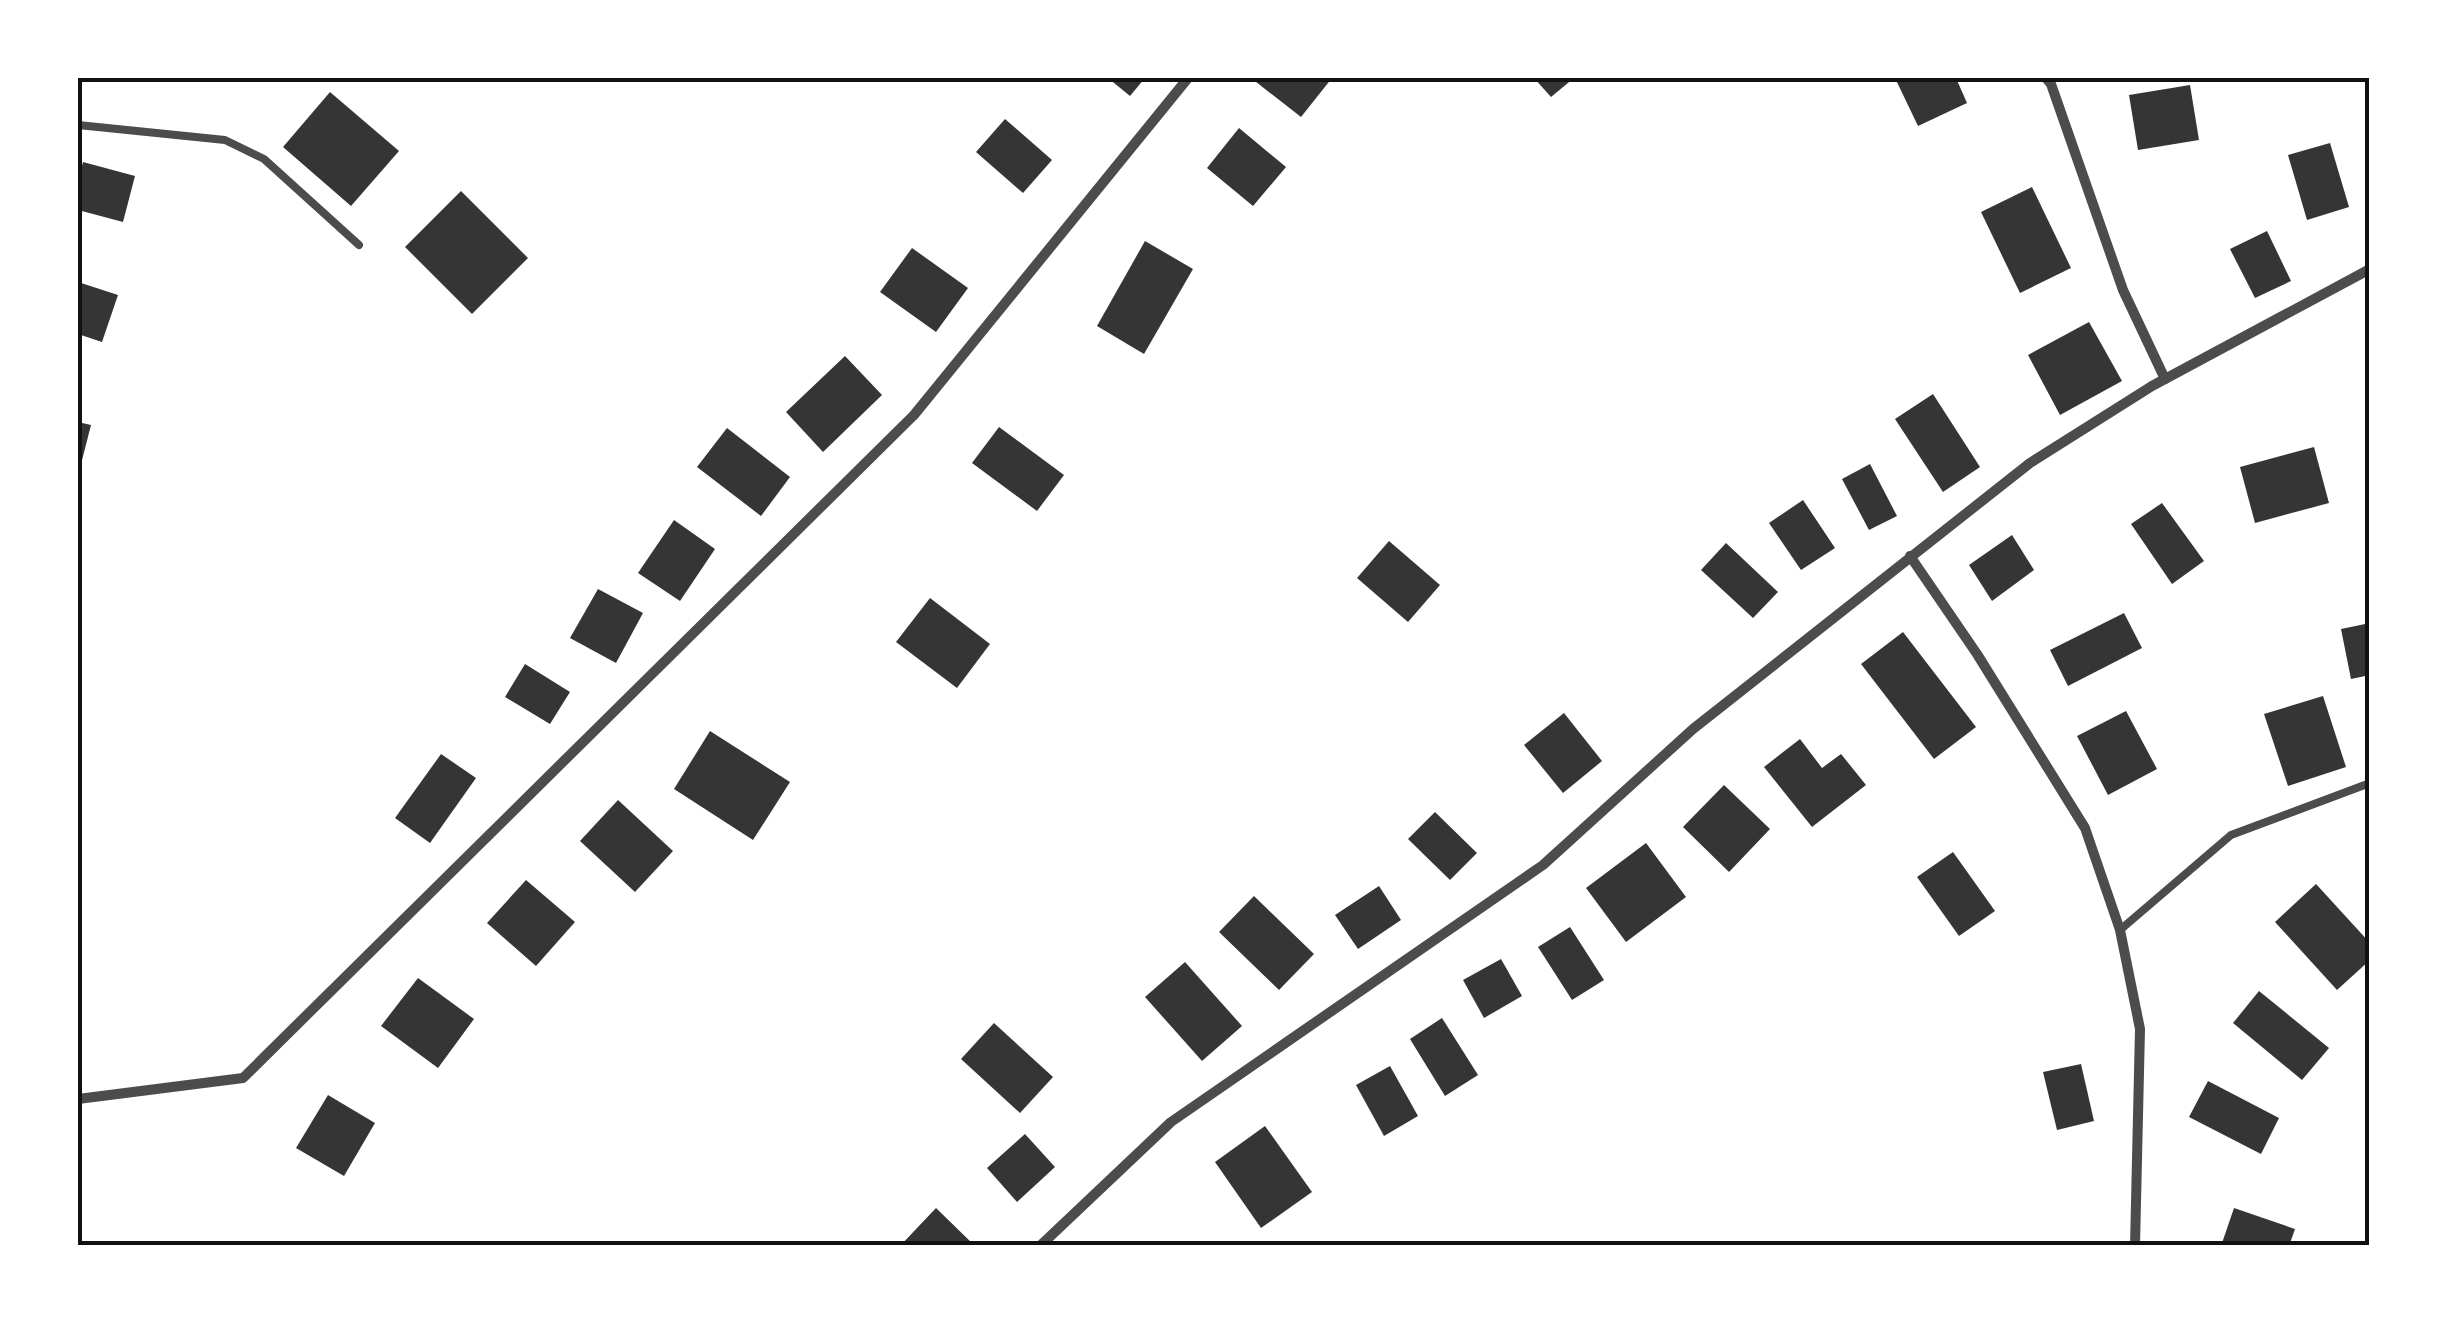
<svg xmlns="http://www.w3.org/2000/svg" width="2447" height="1323" viewBox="0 0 2447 1323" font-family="'Noto Sans',sans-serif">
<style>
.building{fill:#353535}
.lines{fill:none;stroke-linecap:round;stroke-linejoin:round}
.service{stroke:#4c4c4c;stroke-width:8}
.minor{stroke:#4c4c4c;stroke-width:10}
.neatline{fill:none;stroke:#111;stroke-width:4}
</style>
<rect width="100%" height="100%" fill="#fff"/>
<g class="building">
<path d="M1108,78H1145L1130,96Z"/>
<path d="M1251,78H1332L1301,117Z"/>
<path d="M1534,78H1574L1551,97Z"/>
<path d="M1895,78H1956L1967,103L1918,126Z"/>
<path d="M2190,85L2199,140L2138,150L2129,95Z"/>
<path d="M330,92L399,151L351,206L283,147Z"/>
<path d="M1005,119L1052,160L1023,193L976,152Z"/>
<path d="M1239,128L1286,167L1253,206L1207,168Z"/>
<path d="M2330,143L2349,207L2307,220L2288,155Z"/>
<path d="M83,162L135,176L123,222L78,210V181Z"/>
<path d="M2032,187L2071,268L2020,293L1981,212Z"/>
<path d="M461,191L528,258L472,314L405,247Z"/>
<path d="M2267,231L2291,281L2255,298L2230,249Z"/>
<path d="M1145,241L1193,269L1144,354L1097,326Z"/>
<path d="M912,248L968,288L936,332L880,292Z"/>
<path d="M78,282L118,295L102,342L78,334Z"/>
<path d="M2089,322L2122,381L2060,415L2028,355Z"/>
<path d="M845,356L882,395L823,452L786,412Z"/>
<path d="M1933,394L1980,467L1943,492L1895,419Z"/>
<path d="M78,422L91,425L79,472H78Z"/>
<path d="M999,427L1064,475L1037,511L972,463Z"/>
<path d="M727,428L790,477L761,516L697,467Z"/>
<path d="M2314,447L2329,503L2255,523L2240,467Z"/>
<path d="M1870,464L1897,516L1869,530L1842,479Z"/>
<path d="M1803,500L1835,548L1801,570L1769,523Z"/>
<path d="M2162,503L2204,561L2172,584L2131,524Z"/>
<path d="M674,520L715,549L680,601L638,573Z"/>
<path d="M2012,535L2034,570L1992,601L1969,565Z"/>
<path d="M1389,541L1440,585L1408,622L1357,578Z"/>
<path d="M1726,543L1778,592L1753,618L1701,570Z"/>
<path d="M598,589L643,613L616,663L570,638Z"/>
<path d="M930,598L990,644L957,688L896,642Z"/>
<path d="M2124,613L2142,648L2068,686L2050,650Z"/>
<path d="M2370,623V675L2351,679L2341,629Z"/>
<path d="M1903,632L1976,727L1934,759L1861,664Z"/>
<path d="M525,664L570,692L550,724L505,697Z"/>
<path d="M2323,696L2346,767L2288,786L2264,714Z"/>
<path d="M2126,711L2157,769L2108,795L2077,736Z"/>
<path d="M1564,713L1602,761L1563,793L1524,745Z"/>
<path d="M710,731L790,782L753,840L674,789Z"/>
<path d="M1800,739L1822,768L1841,754L1866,785L1812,827L1764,767Z"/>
<path d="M441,754L476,778L430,843L395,818Z"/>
<path d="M1724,785L1770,829L1729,872L1683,827Z"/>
<path d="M618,800L673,851L635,892L580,841Z"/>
<path d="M1435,812L1477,853L1450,880L1408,839Z"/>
<path d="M1646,843L1686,897L1626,942L1586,888Z"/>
<path d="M1953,852L1995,911L1959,936L1917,877Z"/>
<path d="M526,880L575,922L536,966L487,923Z"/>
<path d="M2316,884L2370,943V960L2337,990L2275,922Z"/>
<path d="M1379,886L1401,920L1358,949L1335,915Z"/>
<path d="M1254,896L1314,954L1279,990L1219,932Z"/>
<path d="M1570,927L1604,980L1572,1000L1538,947Z"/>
<path d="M1501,959L1522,996L1484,1018L1463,980Z"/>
<path d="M1185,962L1242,1026L1202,1061L1145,997Z"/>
<path d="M418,978L474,1019L438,1068L381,1026Z"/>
<path d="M2259,991L2329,1048L2302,1080L2233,1023Z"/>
<path d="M1442,1018L1478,1075L1445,1096L1410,1039Z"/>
<path d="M994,1023L1053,1077L1020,1113L961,1059Z"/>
<path d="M2081,1064L2094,1121L2057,1130L2043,1072Z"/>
<path d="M1390,1066L1418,1116L1384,1136L1356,1085Z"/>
<path d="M2208,1081L2279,1118L2261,1154L2189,1117Z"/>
<path d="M328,1095L375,1123L344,1176L296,1148Z"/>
<path d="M1265,1126L1312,1192L1261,1228L1215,1162Z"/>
<path d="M1025,1134L1055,1167L1017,1202L987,1168Z"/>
<path d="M936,1208L975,1246H900Z"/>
<path d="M2234,1208L2295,1229L2289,1246H2221Z"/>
</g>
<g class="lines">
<g class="service">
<path d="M78,125L225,140L264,159L359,245"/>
<path d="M2120,930L2231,835L2370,783"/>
</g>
<g class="minor">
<path d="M2046,78L2051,84L2123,290L2165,379"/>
<path d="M1910,556L1977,654L2085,828L2120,930L2140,1029L2135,1246"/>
<path d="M78,1099L243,1078L914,415L1188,78"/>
<path d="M1040,1246L1171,1122L1543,865L1693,729L2030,463L2152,386L2370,269"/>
</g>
</g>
<rect width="2447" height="1323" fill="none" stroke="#ffffff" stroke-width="160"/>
<rect x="80" y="80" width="2287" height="1163" class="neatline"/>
</svg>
